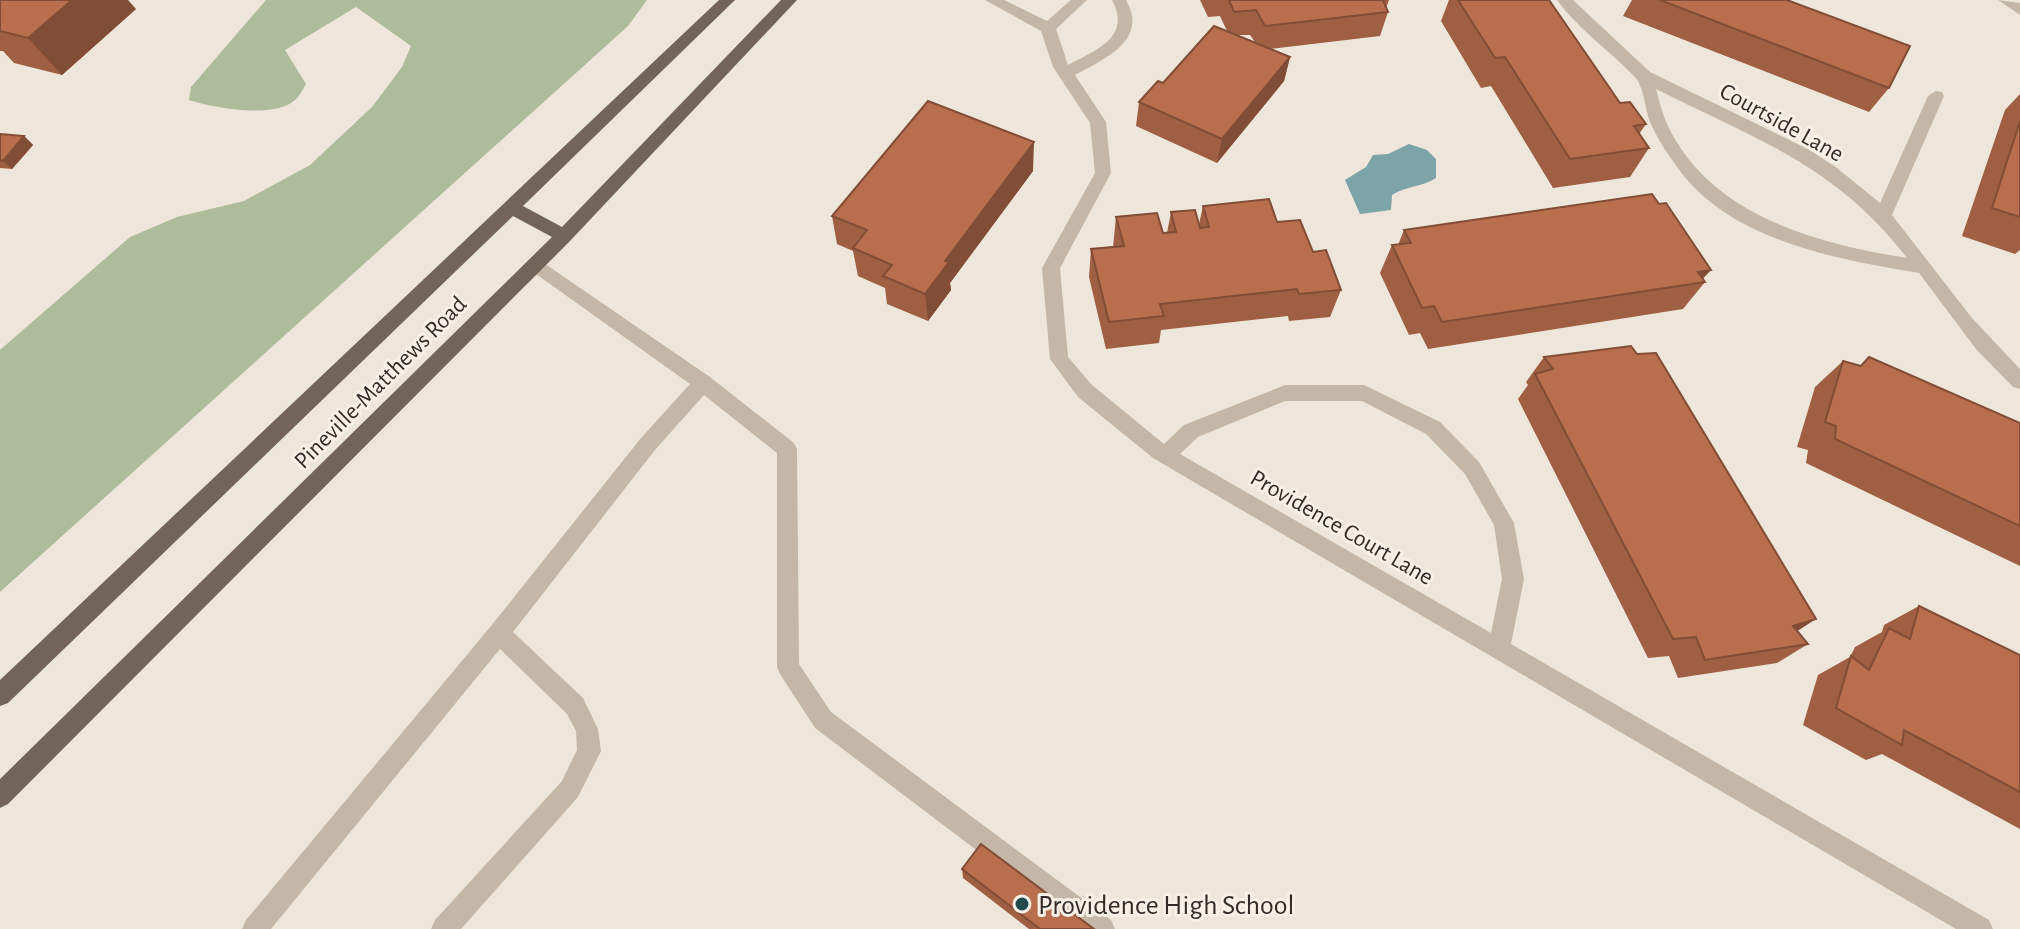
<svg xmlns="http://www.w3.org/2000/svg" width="2020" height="929" viewBox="0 0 2020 929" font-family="'Alegreya Sans',sans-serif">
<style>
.green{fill:#afbc9c}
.water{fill:#7ca4a9}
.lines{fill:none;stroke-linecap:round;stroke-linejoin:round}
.minor{fill:#c5b7a7;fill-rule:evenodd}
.major{fill:#736459;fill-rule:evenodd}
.wall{fill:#9f5f42;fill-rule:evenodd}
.shaded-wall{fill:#824d36}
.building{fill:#b96e4d;stroke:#824d36;stroke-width:2}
.poi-dot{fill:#214a50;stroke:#f7f0e6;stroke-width:3}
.labels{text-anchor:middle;stroke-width:6;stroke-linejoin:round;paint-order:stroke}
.street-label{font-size:24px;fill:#332b27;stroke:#f7f0e6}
.near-poi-label{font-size:28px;fill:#332b27;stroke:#f7f0e6;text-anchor:start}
</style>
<rect width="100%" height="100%" fill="#eee6da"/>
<path class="green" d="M266,0H647L628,26L0,592V350L130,237L177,217L244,201L310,165L372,107L402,67L411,46L356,7L285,50L306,84C303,89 299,97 295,100C274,119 214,108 189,100L191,87Z"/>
<path class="water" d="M1409,144L1427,150L1436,159V178C1422,187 1406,186 1392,195L1391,210L1360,214L1345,180L1366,167L1373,155L1388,154Z"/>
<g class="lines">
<g class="minor">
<path d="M985,0H1004L1047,21L1071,0H1087L1056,29L1068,65C1096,50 1132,37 1112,0H1126C1149,40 1105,59 1075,75L1106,122L1111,173L1060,268L1068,357L1092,385L1164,444L1184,425L1285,385H1364L1440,422L1479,462L1514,523L1524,579L1511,644L1989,920L1993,929H1956L1153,458L1078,397L1050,359L1042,268L1095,173L1090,123L1053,67L1041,31ZM1285,401H1362L1426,434L1465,474L1494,525L1502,579L1491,633L1180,454L1198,437Z"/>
<path d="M1557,0H1573L1650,72L1808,149L1837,168L1880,203L1928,96L1936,91L1942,92L1944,96L1892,215L1972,318L2020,369V389L2013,387L1976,349L1919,273C1835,259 1726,240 1675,164C1666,152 1656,136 1650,122C1645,109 1644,87 1635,77C1610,51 1578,29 1557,0ZM1656,89C1755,139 1836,165 1907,258C1816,243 1710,216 1667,124C1662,113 1659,100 1656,89Z"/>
<path d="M1998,0L2020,3V15Z"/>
<path d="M535,257L710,377L794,443L797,449L799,664L831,712L1111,920L1115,929H1081L815,728L780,674L777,667V453L704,395L655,450L513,632L583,698L598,729L601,751L578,797L461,929H431L435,920L562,781L577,750L576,731L567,714L500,649L271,929H242L246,920L491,626L641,438L690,384L529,269L526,264Z"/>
</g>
<path class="major" d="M719,0H735L523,206L562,227L781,0H797L570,241L8,804L0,808V779L552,237L513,216L8,703L0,706V680Z"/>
</g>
<g class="wall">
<path d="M0,0L136,9L62,75L14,63L3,51H0Z"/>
<path d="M1200,0H1389L1386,8L1388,12L1380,36L1270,49L1290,57L1284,81L1217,163L1136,126L1139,102L1227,31L1220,16L1208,17ZM1238,35H1250L1255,42Z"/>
<path d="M1449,0H1549L1620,103L1646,124L1639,134L1649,148L1630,177L1553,188L1491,86L1481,88L1441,21Z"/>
<path d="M1632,0H1787L1889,88L1869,112L1623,16Z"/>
<path d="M2020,94V250L2015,254L1962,236L2005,110Z"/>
<path d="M0,134L24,136L33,145L12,169L0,168Z"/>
<path d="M1033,171L950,283L951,290L928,321L887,304L885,288L858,276L853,251L837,244L832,216Z"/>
<path d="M1203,206L1277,222L1313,252L1341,290L1330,317L1289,321L1288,316L1161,330L1159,343L1106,349L1089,277L1091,249L1113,247L1116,217L1163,233H1167L1171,212L1199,224Z"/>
<path d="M1404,230L1703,279L1705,282L1683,309L1428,349L1420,333L1409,335L1380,273L1392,245H1398Z"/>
<path d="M1544,357L1798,631L1808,644L1777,663L1678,678L1669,656L1648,658L1518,399L1528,385L1526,382Z"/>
<path d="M1869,357L2020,423V566L1806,463L1808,450L1797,447L1815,387L1843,361L1860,366Z"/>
<path d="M1919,606L2020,655V829L1882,754L1866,760L1803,725L1818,675L1850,657L1855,647L1882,632L1884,625Z"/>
<path d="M962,869L1094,929H1029L963,878Z"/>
</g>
<g class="shaded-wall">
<path d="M72,0H128L136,9L62,75L28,38Z"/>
<path d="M1290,57L1284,81L1217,163L1222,139Z"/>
<path d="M24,136L33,145L12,169L3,161Z"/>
<path d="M1034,142L1033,171L950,283L951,290L928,321L925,294L945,261Z"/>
<path d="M1711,270L1699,283L1698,272Z"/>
<path d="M1816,619L1785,639L1793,626Z"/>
</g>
<g class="building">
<path d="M0,0H72L28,38L0,31Z"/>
<path d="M1229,0H1383L1388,12L1265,26L1256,10L1234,12Z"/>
<path d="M1458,0H1549L1620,103L1630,102L1646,124L1634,126L1649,148L1570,159L1505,57L1495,58Z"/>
<path d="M1660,0H1787L1910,46L1889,88Z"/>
<path d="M1214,26L1290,57L1222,139L1139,102L1158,81L1163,83Z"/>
<path d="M928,101L1034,142L945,261L949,262L925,294L883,276L892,265L853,248L867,230L832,216Z"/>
<path d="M2020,121V217L1992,208Z"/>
<path d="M0,134L24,136L3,161L0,160Z"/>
<path d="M1652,194L1659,204L1666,203L1711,270L1698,272L1705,282L1442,322L1434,306L1422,308L1392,245L1411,243L1404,230Z"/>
<path d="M1269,199L1277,222L1300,220L1313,252L1326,250L1341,290L1299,294L1297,289L1160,304L1164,316L1109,322L1091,249L1124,246L1116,217L1157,213L1163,233L1176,232L1171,212L1195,210L1200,228L1209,227L1203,206Z"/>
<path d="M1631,346L1637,354L1656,353L1816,619L1793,626L1808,644L1705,660L1696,637L1673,639L1535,374L1553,369L1544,357Z"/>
<path d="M1869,357L2020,423V526L1835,439L1836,426L1825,422L1843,361L1861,366Z"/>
<path d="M1919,606L2020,655V792L1904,730L1902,745L1836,708L1851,656L1869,670L1889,628L1910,639Z"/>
<path d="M981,844L1094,929H1040L962,869Z"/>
</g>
<circle class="poi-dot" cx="1022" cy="904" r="8"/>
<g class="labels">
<g class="street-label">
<text transform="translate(1782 122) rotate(29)" y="8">Courtside Lane</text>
<text transform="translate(380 382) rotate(-45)" y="8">Pineville-Matthews Road</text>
<text transform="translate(1342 527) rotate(30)" y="8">Providence Court Lane</text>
</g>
<g class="near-poi-label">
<text x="1038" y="914">Providence High School</text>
</g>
</g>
</svg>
